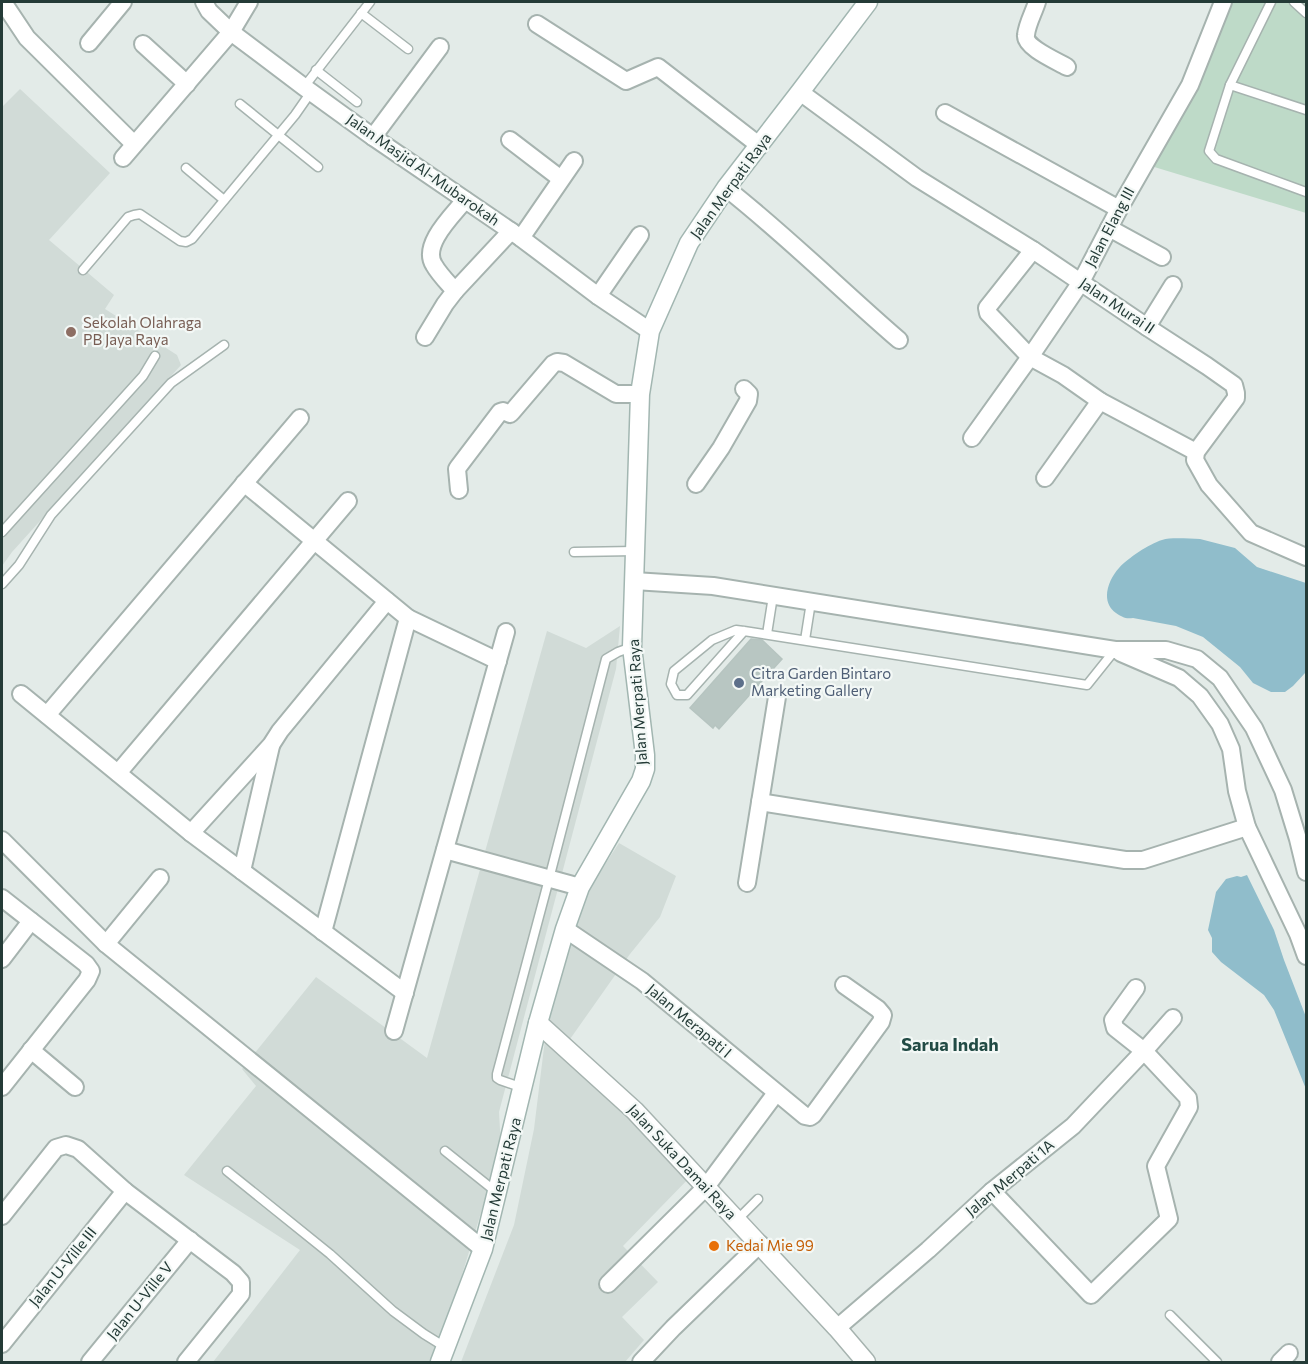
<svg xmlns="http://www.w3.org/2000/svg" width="1308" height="1364" viewBox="0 0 1308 1364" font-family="Commissioner,sans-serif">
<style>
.built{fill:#d1dbd7}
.green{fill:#bedac8}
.water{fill:#90bdcb}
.building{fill:#b8c6c2;stroke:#b6c4c0;stroke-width:1.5}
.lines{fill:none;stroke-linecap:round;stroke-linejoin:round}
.service-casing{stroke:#a6b3af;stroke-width:11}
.minor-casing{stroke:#a6b3af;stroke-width:20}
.tertiary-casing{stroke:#a6b3af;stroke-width:21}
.secondary-casing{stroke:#a2b6b1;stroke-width:21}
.service{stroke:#fff;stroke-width:8}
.minor{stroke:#fff;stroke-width:16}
.tertiary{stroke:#fff;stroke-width:18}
.secondary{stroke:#fff;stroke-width:18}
.education-dot{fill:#8d6e63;stroke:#f3f8f6;stroke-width:2}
.service-dot{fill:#5c6f8a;stroke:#f3f8f6;stroke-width:2}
.food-dot{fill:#e8710a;stroke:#f3f8f6;stroke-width:2}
.labels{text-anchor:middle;stroke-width:4.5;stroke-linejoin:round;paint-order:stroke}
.street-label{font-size:15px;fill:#243b37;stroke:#f3f8f6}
.education-label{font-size:15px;fill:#785e54;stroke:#f3f8f6;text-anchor:start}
.service-label{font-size:15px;fill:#4e5e75;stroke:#f3f8f6;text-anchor:start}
.food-label{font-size:15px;fill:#c56008;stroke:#f3f8f6;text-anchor:start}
.quarter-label{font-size:18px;font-weight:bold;fill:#224b45;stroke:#f3f8f6}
</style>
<rect width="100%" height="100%" fill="#e3ebe8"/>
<g class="built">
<path d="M20,89L110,173L49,240L114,295L105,309L177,355L181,365L12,552L2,566V107Z"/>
<path d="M620,626L616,669L499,1112L501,1147L461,1278L432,1362H213L300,1250L184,1175L256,1086L242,1069L316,977L427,1058L547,631L586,648Z"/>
<path d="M619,843L676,876L660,917L630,954L568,1042L695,1172L623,1246L658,1282L622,1317L644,1340L625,1362H461L514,1225L534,1129L547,1023L585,895Z"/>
</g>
<path class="green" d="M1224,2H1306V213L1151,166Z"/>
<g class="water">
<path d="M1200,539L1235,548L1257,567L1306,583V672L1293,686L1285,692H1271L1253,683L1240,667L1203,637L1176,626L1133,618C1125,619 1122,617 1116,613C1100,602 1108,580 1119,568C1128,558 1149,544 1162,540C1172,537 1189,539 1200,539Z"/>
<path d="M1247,875L1274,930L1284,960L1306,1017V1089L1274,1010L1264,995L1221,962L1212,952V938L1208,930L1216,892L1226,879L1237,876L1241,877Z"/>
</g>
<path class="building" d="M751,639L762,640L782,659L719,729L715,725L713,728L690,708Z"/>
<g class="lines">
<g class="service-casing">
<g id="service">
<path d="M1271,2L1230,85L1209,151L1216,159L1306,192"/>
<path d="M1294,2L1306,13"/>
<path d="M361,13L408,49"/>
<path d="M316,70L357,102"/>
<path d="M1230,85L1306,110"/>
<path d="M304,87L370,2"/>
<path d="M240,104L318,167"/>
<path d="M186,168L224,200"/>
<path d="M83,270L128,217L134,215L140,214L180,241L186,242L192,239L295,115L311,92"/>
<path d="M2,532L143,376L155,356"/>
<path d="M574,552L635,551"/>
<path d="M2,584L19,565L51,515L171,383L224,345"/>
<path d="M744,631L687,695H677L671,684L674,671L712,640L736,630L744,631L1087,685L1115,650"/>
<path d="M767,634L773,596"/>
<path d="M805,640L811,602"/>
<path d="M523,1088L500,1080L497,1078V1074L549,879L606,659L618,652L632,647"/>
<path d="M445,1151L490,1187L495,1192"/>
<path d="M227,1171L330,1254L393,1311L424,1334L445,1347"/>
<path d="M737,1220L758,1199"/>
<path d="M1170,1315L1217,1362"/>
</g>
</g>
<g class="minor-casing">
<g id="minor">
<path d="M3,2L27,38L134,144"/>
<path d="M204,2L209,11L231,32L304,87L373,137L521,238L598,296L650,331"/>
<path d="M1037,2C1034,12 1027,24 1026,35C1024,47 1057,61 1067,67"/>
<path d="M537,24L626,81L658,67L760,146"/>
<path d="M89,43L123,2"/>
<path d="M143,44L187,84"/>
<path d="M800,92L917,178L1033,250L1147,327L1207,366L1234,385L1236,393V398L1196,452L1195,460L1209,485L1251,533L1306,557"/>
<path d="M945,113L1119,209"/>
<path d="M373,137L440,47"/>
<path d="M510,140L561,179"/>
<path d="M123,158L231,32L249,2"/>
<path d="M726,188C787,236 841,290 899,340"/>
<path d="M1109,228L1162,257"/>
<path d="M521,238L574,161"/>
<path d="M1033,250L987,308L988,313L1030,357L1063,375L1100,401L1196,452"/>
<path d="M455,291L511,231"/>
<path d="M598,296L640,235"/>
<path d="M1147,327L1173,285"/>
<path d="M425,337L445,304L455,291C448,283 439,274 434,265C421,245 453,215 465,200"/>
<path d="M972,438L1030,357L1081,282L1119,209L1190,85L1223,2"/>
<path d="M1045,478L1100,401"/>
<path d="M244,483L408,618L498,661"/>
<path d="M696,484L721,448L748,401L749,394L744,389"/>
<path d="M459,490L457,469L459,466L500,412L503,411L510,414L512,412L553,364L557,362L564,363L616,394H640"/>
<path d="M634,581L713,586L1115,650H1166L1197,659L1220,678L1254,728L1283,790L1298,839L1306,872"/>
<path d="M1121,653L1179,678L1200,696L1220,724L1231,749L1237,791L1247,827L1298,934L1306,956"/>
<path d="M21,694L191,833L405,993"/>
<path d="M47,715L300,418"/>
<path d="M118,773L348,501"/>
<path d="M760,802L1125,860H1143L1247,827"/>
<path d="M191,833L271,745L280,731L387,601"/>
<path d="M2,840L106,944L483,1249"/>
<path d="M445,850L580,887"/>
<path d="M242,871L271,746"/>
<path d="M747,883L777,697"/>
<path d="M2,898L86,964L91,971L87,980L2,1087"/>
<path d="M565,929L642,981L805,1116L810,1117L813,1115L881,1022L883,1015L878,1009L844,985"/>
<path d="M323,932L408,618"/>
<path d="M106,944L160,878"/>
<path d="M2,959L31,921"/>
<path d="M394,1031L506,632"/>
<path d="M31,1050L75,1087"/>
<path d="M992,1191L1091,1295L1169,1219L1156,1166L1189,1107L1188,1098L1144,1051L1115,1028L1113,1020L1136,988"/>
<path d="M2,1216L56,1148L66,1145L78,1149L125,1191L233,1273L241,1282V1294L186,1362"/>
<path d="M608,1284L706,1187L776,1093"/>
<path d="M837,1328L928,1250L992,1191L1073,1126L1144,1051L1173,1018"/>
<path d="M2,1344L125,1191"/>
<path d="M90,1362L190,1240"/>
<path d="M641,1362L673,1328L760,1244"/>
<path d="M1280,1362L1289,1353"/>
</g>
</g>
<g class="tertiary-casing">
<path id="tertiary" d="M538,1023L635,1111L837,1328L866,1362"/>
</g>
<g class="secondary-casing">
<path id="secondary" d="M440,1362L483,1249L538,1023L565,929L580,887L641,781L645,769V755L632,647L640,394L650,331L689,243L726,188L800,92L868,2"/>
</g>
<use href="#service" class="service"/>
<use href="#minor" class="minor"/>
<use href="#tertiary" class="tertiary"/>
<use href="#secondary" class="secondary"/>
</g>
<circle class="education-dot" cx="71" cy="332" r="6"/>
<circle class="service-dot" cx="739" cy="683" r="6"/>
<circle class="food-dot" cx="714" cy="1246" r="6"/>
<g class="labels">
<g class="street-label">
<text transform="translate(423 170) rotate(35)" y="5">Jalan Masjid Al-Mubarokah</text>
<text transform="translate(731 186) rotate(-54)" y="5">Jalan Merpati Raya</text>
<text transform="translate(1110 227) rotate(-62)" y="5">Jalan Elang III</text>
<text transform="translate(1117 306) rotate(34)" y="5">Jalan Murai II</text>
<text transform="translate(638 702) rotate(-94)" y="5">Jalan Merpati Raya</text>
<text transform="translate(689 1021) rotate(40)" y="5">Jalan Merapati I</text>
<text transform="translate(682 1162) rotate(47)" y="5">Jalan Suka Damai Raya</text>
<text transform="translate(1010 1178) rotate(-40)" y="5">Jalan Merpati 1A</text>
<text transform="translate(501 1179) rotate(-76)" y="5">Jalan Merpati Raya</text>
<text transform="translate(63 1267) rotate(-51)" y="5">Jalan U-Ville III</text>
<text transform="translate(140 1301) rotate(-51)" y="5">Jalan U-Ville V</text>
</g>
<g class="education-label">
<text x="83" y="328">Sekolah Olahraga<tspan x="83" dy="17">PB Jaya Raya</tspan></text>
</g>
<g class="service-label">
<text x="751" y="679">Citra Garden Bintaro<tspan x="751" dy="17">Marketing Gallery</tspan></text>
</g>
<g class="food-label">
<text x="726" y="1251">Kedai Mie 99</text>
</g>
<g class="quarter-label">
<text x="950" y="1051">Sarua Indah</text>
</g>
</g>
<rect width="1308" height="1364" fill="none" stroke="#243b37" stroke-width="6"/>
</svg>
